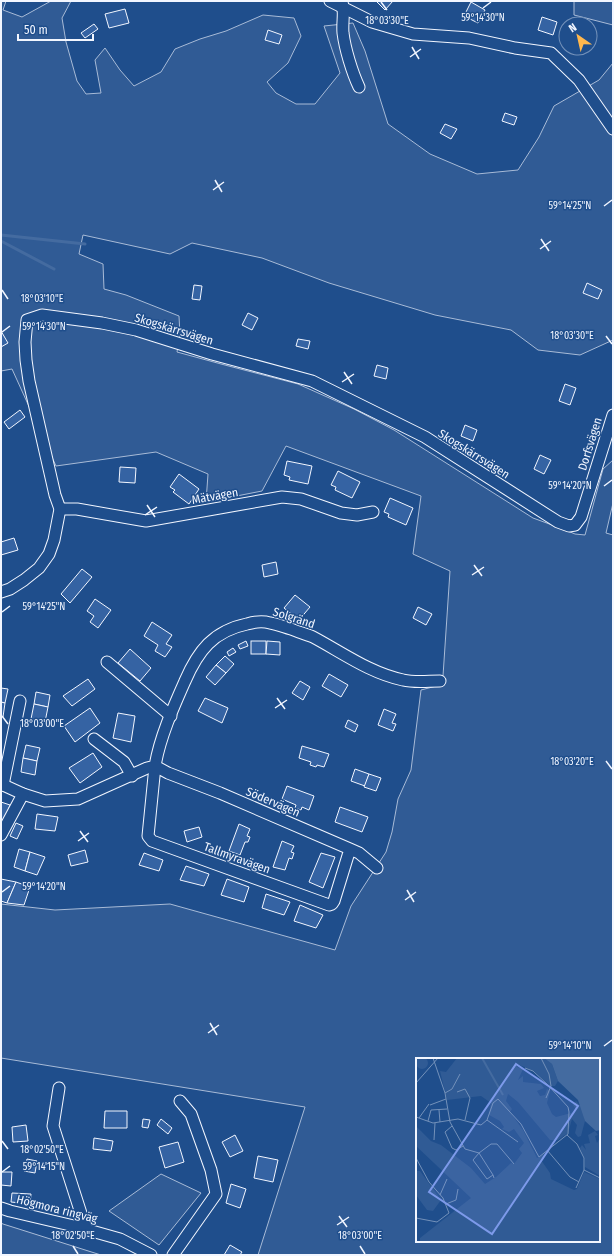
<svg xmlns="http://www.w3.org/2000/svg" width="614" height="1256" viewBox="0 0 614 1256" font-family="'Fira Sans Condensed',sans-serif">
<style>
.built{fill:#305b95;stroke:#a8bbd7;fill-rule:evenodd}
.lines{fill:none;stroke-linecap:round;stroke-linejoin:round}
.stream{stroke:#446ba0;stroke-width:3}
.building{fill:#3563a3;stroke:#f2f6ff}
.minor-casing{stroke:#f2f6ff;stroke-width:13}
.minor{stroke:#1f4e8c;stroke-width:11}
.ticks{fill:none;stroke:#f2f6ff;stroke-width:1.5}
.labels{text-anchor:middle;stroke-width:3;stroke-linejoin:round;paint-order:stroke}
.street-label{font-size:12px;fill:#f2f6ff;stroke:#1f4e8c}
.inset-river{fill:none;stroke:#446ba0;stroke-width:2}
.inset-road{fill:none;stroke:#7391ba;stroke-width:1}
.view{fill:#7d9aea;fill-opacity:0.15;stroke:#7d9aea;stroke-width:2}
.inset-edge{fill:none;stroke:#f2f6ff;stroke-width:2}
.ticks-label{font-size:10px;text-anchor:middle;fill:#f2f6ff;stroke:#1f4e8c;stroke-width:3;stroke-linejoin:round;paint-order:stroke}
</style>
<rect width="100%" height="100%" fill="#1f4e8c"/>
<g class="built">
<path d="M1,1H6L3,10L22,17L51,1H71L62,18L66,42L77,81L86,94L101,93L95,60L105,48L120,70L134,86L161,72L175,49L200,39L226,31L263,15L294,18L301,36L288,63L267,82L276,93L296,104H315L340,73L324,26L353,23L365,51L388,124L430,154L477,174L518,170L539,137L554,106L599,80L613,63V340L580,355L538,350L511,330L435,315L329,283L262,258L192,243L170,254L83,235L79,254L103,264L104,289L126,295L179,316L180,335L177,352L221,364L298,384L354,409L394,430L533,518L563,529L575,534L585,535L603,469L613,460V503L606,533L613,535V1255H258L305,1107L1,1058V904L55,910L170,904L335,950L351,906L386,852L392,832L398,799L411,770L421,690L444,684L443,676L450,571L413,554L421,496L286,446L262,491L206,502L208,474L156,452L56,466L12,369L1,371ZM417,1059H599V1241H417Z"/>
<path d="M574,1H613V25L574,15Z"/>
<path d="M161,1174L201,1193L159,1245L109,1211Z"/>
<path d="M1,1223L3,1224L101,1255H1Z"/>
</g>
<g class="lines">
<g class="stream">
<path d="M1,235L85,244"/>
<path d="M1,241L54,269"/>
</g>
</g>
<g class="building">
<path d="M376,1H393L385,10Z"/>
<path d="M471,2L485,10L478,23L464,16Z"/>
<path d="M125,9L129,23L109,28L105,14Z"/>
<path d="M542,17L557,22L553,35L538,30Z"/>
<path d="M94,24L98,29L85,38L81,33Z"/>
<path d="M268,30L282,35L279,44L265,40Z"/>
<path d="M505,113L517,117L514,125L502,121Z"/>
<path d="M445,124L457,129L451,139L440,133Z"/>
<path d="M587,283L602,290L598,299L583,293Z"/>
<path d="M194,285L202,286L200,300L192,299Z"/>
<path d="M248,313L258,318L252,330L242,325Z"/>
<path d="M1,331L8,343L1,347Z"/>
<path d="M298,339L310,341L308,349L296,346Z"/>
<path d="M377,365L388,368L386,379L374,376Z"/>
<path d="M565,384L576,388L570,405L559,401Z"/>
<path d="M20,410L25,417L9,429L4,422Z"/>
<path d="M465,425L477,430L473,441L461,436Z"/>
<path d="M540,455L551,460L544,474L534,469Z"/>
<path d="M287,461L312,466L308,484L289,480L290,477L284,475Z"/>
<path d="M120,467L136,468L135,483L119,482Z"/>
<path d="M338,471L360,482L352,498L335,490L336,487L331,485Z"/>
<path d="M179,474L199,489L189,504L173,492L175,490L170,487Z"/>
<path d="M390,498L413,508L406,525L388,517L389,514L384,512Z"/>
<path d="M14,538L18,550L1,555V542Z"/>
<path d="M276,562L278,574L264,577L262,565Z"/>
<path d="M82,569L92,577L70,603L61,594Z"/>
<path d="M295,595L310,607L299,620L284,608Z"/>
<path d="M95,599L111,610L98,628L90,622L94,616L87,611Z"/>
<path d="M418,607L432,614L426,625L413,618Z"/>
<path d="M152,622L172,635L166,644L172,647L165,657L155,651L158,645L144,636Z"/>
<path d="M246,641L248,646L240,649L238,645Z"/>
<rect x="251" y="641" width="15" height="13"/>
<path d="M267,641L280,642V655L266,654Z"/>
<path d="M233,648L236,652L229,656L227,652Z"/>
<path d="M130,649L151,668L140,681L118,663Z"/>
<path d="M225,656L234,664L226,673L216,665Z"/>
<path d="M216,665L226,673L215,685L206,677Z"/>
<path d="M329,674L348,685L341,697L322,686Z"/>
<path d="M88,679L95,689L72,706L63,696Z"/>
<path d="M300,681L310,687L303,700L292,693Z"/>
<path d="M1,688L8,689L5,703L1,702Z"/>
<path d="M36,692L50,695L48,707L34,704Z"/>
<path d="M205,698L228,708L222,723L198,711Z"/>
<path d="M1,702L5,703L3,717L1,716Z"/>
<path d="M34,704L48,707L45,722L31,719Z"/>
<path d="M90,708L100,723L75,742L64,726Z"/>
<path d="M384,709L396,714L392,723L396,724L393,731L378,725Z"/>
<path d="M118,713L135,716L131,742L113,738Z"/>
<path d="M348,720L358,725L355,732L345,727Z"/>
<path d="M26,745L40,748L37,761L23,758Z"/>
<path d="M302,746L329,754L324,767L317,765L316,767L310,765L311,762L299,758Z"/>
<path d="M93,753L102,767L80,783L69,768Z"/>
<path d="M23,758L37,761L35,775L21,772Z"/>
<path d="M355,769L369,774L365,786L351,781Z"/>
<path d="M369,774L381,778L376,791L364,787Z"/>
<path d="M287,786L314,796L309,810L302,807L301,810L295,808L296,805L282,799Z"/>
<path d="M1,802L10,805L2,826L1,825Z"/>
<path d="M340,807L368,817L362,832L335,822Z"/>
<path d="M37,814L58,817L55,831L35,829Z"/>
<path d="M16,823L23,826L17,839L10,836Z"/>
<path d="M239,824L250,829L247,836L250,837L248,842H245L240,855L229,851Z"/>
<path d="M199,827L202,837L187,842L184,831Z"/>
<path d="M282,841L294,846L291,852L294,853L292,859L289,858L285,870L273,867Z"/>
<path d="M19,849L30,852L25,871L14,867Z"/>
<path d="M85,850L88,862L71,866L68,855Z"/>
<path d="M30,852L45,857L37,875L25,871Z"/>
<path d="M144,853L163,860L159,871L139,865Z"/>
<path d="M321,853L335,857L323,888L309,882Z"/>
<path d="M186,866L209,874L204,886L180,880Z"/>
<path d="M1,879L16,882L7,903L1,901Z"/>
<path d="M227,879L249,887L244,902L221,895Z"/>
<path d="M16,882L30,887L24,905L7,903Z"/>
<path d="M266,894L290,902L284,915L262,908Z"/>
<path d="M300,905L323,915L316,928L294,921Z"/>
<path d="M105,1111H127V1128H104Z"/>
<path d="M143,1119L150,1120L148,1128L142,1127Z"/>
<path d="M161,1119L172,1128L168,1134L157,1125Z"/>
<path d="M26,1125L28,1141L13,1142L12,1127Z"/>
<path d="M235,1135L243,1151L230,1157L222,1142Z"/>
<path d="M94,1138L113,1141L111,1151L93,1149Z"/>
<path d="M178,1142L184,1162L165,1168L159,1147Z"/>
<path d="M258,1156L278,1160L273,1182L254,1178Z"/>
<path d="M27,1159L37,1161L35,1173L24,1171Z"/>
<path d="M1,1172H12L11,1186L1,1185Z"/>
<path d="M231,1184L246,1189L240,1208L226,1203Z"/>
<path d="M12,1193L31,1194L30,1204L11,1202Z"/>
<path d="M230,1245L242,1252L240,1255H224Z"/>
</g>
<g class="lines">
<g class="minor-casing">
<g id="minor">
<path d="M330,1L372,22L413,34L469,38L515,48L551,53L579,80L613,129"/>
<path d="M342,2C345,12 342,22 343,33C345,49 352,72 359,87"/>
<path d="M60,509H77L146,521L282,497L301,499L341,513L357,515L373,512"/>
<path d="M1,592L10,589L24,580L39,568L49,554L54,540L60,509L55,495L29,381L26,360L25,342L27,320L42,315L102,323L136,330L212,354L312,381L425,437L558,522L569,526L575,525L581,517L613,415"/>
<path d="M107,662L171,716"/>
<path d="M94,739L124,762L132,776"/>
<path d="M1,784L23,794L45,801L78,799L147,768L155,766C160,737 173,708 185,681C198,651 213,631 247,624C254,622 263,621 270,623C277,624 284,627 291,629C298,632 306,634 313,637C343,653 370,673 403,680C415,683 428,681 440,681"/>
<path d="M3,785L20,701"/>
<path d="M1,835L23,794"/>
<path d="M350,849L334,901L332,904L329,905L152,841L148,836L155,766L168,773L220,793L350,849L359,853L377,868"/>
<path d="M59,1088L53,1126L86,1229"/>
<path d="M1,1208L10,1211L74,1226L120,1239L151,1255"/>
<path d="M173,1255L216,1194L211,1170L191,1114L180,1101"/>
</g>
</g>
<use href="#minor" class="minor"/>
</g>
<path class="ticks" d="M381,2L387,10M483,8L491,2M412,47L419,59M410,57L421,49M215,180L222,192M213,190L224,182M604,206L612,200M541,239L549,251M540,249L551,241M2,290L8,299M2,332L10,326M606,336L612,344M344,372L352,384M342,382L354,374M604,486L612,480M147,505L155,517M145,515L157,507M474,565L482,576M472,575L484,567M2,612L10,606M277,698L285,709M275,708L287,700M2,716L8,724M606,761L612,769M80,831L88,842M78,841L89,833M407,890L414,902M2,892L10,886M405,900L416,892M210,1023L217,1035M208,1033L219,1025M604,1046L612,1040M2,1141L8,1149M2,1172L10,1166M339,1216L347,1227M337,1225L349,1217M73,1246L78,1254M360,1246L365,1254"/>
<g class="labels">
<g class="street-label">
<text transform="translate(174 329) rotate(17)" y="4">Skogskärrsvägen</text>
<text transform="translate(590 444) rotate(-73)" y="4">Dorfsvägen</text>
<text transform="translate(474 454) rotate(32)" y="4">Skogskärrsvägen</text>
<text transform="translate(215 496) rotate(-10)" y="4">Mätvägen</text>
<text transform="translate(294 618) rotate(18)" y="4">Solgränd</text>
<text transform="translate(273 802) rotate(23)" y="4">Södervägen</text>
<text transform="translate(237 858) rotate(20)" y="4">Tallmyravägen</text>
<text transform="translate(57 1209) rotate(14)" y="4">Högmora ringväg</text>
</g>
</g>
<g transform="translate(416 1058)">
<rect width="184" height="184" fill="#1f4e8c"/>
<path d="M0 5a6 6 0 1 1 12 0a6 6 0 1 1-12 0ZM41,0H128L136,6L142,23L139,28H134L118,13L101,6V9L107,11L102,22L107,18V24L125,26L128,30L121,33L124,38L129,37L131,31L134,33L131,45L136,56L140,59L159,54L160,51L157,47L160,43L167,51L169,63L165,78L162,79L159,75L161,67L156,61L152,75L142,82H134L102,44L92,36L90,43L96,51L94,54L107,72L121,100L131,95L125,102L134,115L135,121L158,132L161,131L168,114L184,121V184H4V180L55,140L0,88V68L15,83L25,87L55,110L69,126L80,119L95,105L98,106L106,95L103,91L108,85L98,71L93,74L86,71L88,69L84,63L73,57L75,45L65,38L31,42L24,13L30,14ZM179,73L182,77L179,78L181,85L184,80V118L169,109V101L164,90L166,87L170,92L168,86L174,85L172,77ZM0,113H4L25,142L17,153L11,152L0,137Z" fill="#305b95"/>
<path d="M128,0H184V72L180,73L169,63L162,42L142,23L136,6Z" fill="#446ba0"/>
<path class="inset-river" d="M66,0L87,37"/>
<path class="inset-road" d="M17,0L29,35L34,64L49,91L63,95L75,86H81L98,106M125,0L133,16L135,28L130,40M0,25L22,0M41,34L49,31L54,40L49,62M29,35L36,31L44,16M14,47L30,41M23,52L24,64M0,59L17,65L42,61L65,67L71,62L77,45L82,41L105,66L123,99L152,76L153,54L152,49L131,26L117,13L109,10M3,60L13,46M71,62L102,84M12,63L15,52L31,51M36,68L29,74L36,90L40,92L47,88M151,77L161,86L168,100V112L160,130M18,82L19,65M131,92L154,119L163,124M0,100L13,124L27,140L33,155L21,164L0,160M168,112L184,120M77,117L71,121L57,102L63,95L77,117L78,120M24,137L31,121M30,146L40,142L42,131"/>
<path class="view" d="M100,6L162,48L76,176L13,134Z"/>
<rect width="184" height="184" class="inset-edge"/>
</g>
<g class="ticks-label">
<text x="483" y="21">59°14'30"N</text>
<text x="387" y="24">18°03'30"E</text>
<text x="570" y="209">59°14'25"N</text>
<text x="42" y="302">18°03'10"E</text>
<text x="44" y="330">59°14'30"N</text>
<text x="572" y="339">18°03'30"E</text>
<text x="570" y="489">59°14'20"N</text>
<text x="44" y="610">59°14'25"N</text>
<text x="42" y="727">18°03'00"E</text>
<text x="572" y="765">18°03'20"E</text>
<text x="44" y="890">59°14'20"N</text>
<text x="570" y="1049">59°14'10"N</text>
<text x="42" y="1153">18°02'50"E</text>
<text x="44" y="1170">59°14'15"N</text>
<text x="73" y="1239">18°02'50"E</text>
<text x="360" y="1239">18°03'00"E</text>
</g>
<rect width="614" height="1256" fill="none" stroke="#f2f6ff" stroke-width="4"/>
<g transform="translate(578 36) rotate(326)"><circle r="19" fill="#1f4e8c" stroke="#7391ba"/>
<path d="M0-3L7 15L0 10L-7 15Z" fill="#ffb74d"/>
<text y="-6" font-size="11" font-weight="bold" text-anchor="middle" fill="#f2f6ff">N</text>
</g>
<path d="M18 34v6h75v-6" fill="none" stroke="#f2f6ff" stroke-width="2"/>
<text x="24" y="34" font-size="12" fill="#f2f6ff" stroke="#1f4e8c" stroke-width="3" paint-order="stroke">50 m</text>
</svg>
